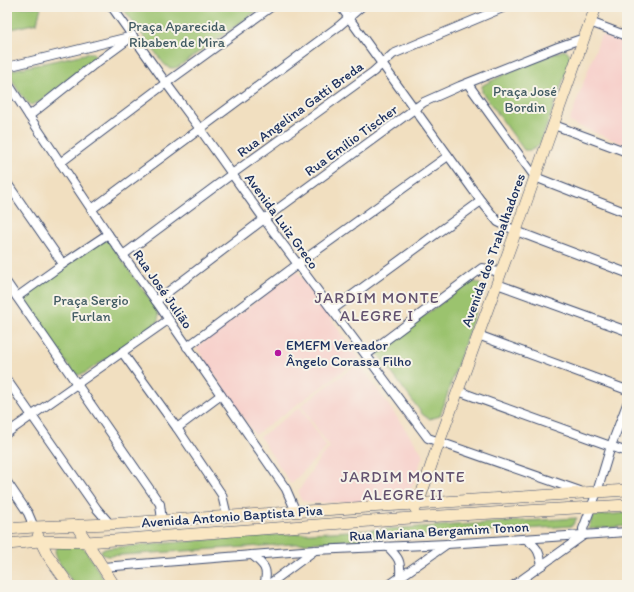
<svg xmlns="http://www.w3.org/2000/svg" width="634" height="592" viewBox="0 0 634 592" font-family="Itim,sans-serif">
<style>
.built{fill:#f7d0cb}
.green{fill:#9bc36e;stroke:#5b7966}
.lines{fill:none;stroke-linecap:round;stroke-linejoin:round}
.street-casing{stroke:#3b496d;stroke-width:10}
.secondary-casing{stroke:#3b496d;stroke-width:12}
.street{stroke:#fff;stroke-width:8}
.secondary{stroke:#fae7c3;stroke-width:11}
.poi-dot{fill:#b5179e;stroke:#f7f3e8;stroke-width:1.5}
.labels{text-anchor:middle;stroke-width:4;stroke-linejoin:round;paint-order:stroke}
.park-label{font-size:14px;fill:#415b63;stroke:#f7f3e8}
.street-label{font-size:14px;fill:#1b2f5e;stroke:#f7f3e8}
.poi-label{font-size:14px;fill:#1b2f5e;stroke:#f7f3e8;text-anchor:start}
.quarter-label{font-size:16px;letter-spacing:1px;fill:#63526f;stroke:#f7f3e8}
</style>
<rect width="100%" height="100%" fill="#f7f3e8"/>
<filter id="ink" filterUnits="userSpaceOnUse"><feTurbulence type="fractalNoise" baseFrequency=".025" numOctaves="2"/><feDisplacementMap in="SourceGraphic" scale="8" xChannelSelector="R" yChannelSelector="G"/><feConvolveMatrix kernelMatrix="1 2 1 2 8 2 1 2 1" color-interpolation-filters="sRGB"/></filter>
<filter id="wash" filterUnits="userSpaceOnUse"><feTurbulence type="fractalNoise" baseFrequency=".012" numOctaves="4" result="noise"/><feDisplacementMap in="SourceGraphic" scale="16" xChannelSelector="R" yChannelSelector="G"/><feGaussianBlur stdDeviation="0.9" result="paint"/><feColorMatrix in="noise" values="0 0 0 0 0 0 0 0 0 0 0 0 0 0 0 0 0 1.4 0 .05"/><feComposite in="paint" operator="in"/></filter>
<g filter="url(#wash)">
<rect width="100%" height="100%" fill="#f1dfc0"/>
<g class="built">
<path d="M601,35L627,44V142L625,145L569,122Z"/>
<path d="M297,271L360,359L255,435L196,347Z"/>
<path d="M359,363L422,453L423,456L421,461L414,482L409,493L405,497L398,498L348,502L310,503L305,501L302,500L299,496V490L303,484L321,456L330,448L301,405Z"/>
<path d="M300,407L327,447L291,484L260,437Z"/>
</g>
<g class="green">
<path d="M10,7H41L37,23L7,30V19Z"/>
<path d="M132,7H262L178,67C172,69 168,68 164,64L124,10Z"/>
<path d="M564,50L569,53L571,59L540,144C536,149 531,151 524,150L482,92V86L485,84L516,69Z"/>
<path d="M89,53H93L95,55L94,58L88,63L41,101L31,105C24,101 10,80 11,72L13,70Z"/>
<path d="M107,240L109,242L158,311C159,317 159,322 154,326L85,373L78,375L73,372L25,303V298L26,293L101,241Z"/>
<path d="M471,281L479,283L483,289L440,416L430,419L423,415L377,353L394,338Z"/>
<path d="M627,513V526L588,529L593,516Z"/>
<path d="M577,518L572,526L107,556L102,554L101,550L108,548L254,536L369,530Z"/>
<path d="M59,545L83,546L107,585H75C68,575 56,563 55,550Z"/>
</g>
</g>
<g filter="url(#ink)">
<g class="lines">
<g class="street-casing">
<g id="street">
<path d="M112,7L166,83L200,129L264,219L428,438L580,491"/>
<path d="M341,7L481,201L498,222L516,231L627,273"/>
<path d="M590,22L627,36"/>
<path d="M7,67L129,37"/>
<path d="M7,82L29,116L108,234L156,301L286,489L296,512"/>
<path d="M468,84L535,177L627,213"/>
<path d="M29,116L92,66L133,36"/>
<path d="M554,125L627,152"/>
<path d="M60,163L166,83L271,7"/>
<path d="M7,183L63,264"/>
<path d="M92,209L339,26L361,7"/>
<path d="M123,255L232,174L373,72L393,54L505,7"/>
<path d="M7,283L160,504L162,521"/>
<path d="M497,284L627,331"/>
<path d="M17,297L63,264L108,234"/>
<path d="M156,301L264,219L424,102L460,86L558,47L584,38"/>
<path d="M332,310L481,201"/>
<path d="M478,335L627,390"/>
<path d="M187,347L298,264L448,156"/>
<path d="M122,352L177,428L222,495L227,516"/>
<path d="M366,355L482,268L488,269L501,273"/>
<path d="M7,380L97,509L110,524"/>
<path d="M458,391L627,452"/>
<path d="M177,428L221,395"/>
<path d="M7,433L168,320"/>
<path d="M7,482L28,513L34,527"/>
<path d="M526,539C538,548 539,551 542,565"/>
<path d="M388,547C399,558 401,561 400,576"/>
<path d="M252,555C264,565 269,569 264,585"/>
<path d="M103,567L315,550L447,544L627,532"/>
<path d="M268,585L315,550"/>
<path d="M389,585L447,544"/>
<path d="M514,585L584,535L583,529L597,492L611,446L627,404"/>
</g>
</g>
<g class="secondary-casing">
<g id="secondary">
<path d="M415,508L418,504L436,451L516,231L584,38L596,7"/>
<path d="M76,525L114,585"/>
<path d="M7,529L34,527L110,524L627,490"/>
<path d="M38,536L47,554L69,585"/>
<path d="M7,544L40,541L87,542L424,517L627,505"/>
</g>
</g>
<use href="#street" class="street"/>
<use href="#secondary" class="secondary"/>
</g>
</g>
<circle class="poi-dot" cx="278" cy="353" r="4"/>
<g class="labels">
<g class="park-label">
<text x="177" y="31">Praça Aparecida<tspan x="177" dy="16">Ribaben de Mira</tspan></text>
<text x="525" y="96">Praça José<tspan x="525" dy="16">Bordin</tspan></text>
<text x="91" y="305">Praça Sergio<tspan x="91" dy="16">Furlan</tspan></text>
</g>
<g class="street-label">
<text transform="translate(300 109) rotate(-36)" y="5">Rua Angelina Gatti Breda</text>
<text transform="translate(351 140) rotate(-36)" y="5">Rua Emílio Tischer</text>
<text transform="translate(282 221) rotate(54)" y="5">Avenida Luiz Greco</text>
<text transform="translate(493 250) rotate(-70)" y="5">Avenida dos Trabalhadores</text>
<text transform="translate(163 289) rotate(55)" y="5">Rua José Julião</text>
<text transform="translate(232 516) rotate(-4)" y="5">Avenida Antonio Baptista Piva</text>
<text transform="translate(439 531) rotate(-3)" y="5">Rua Mariana Bergamim Tonon</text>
</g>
<g class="poi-label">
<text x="286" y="350">EMEFM Vereador<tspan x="286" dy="16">Ângelo Corassa Filho</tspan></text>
</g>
<g class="quarter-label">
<text x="377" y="303">JARDIM MONTE<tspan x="377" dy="18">ALEGRE I</tspan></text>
<text x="403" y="482">JARDIM MONTE<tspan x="403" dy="18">ALEGRE II</tspan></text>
</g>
</g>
<rect width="634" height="592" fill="none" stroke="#f7f3e8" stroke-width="24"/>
</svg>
